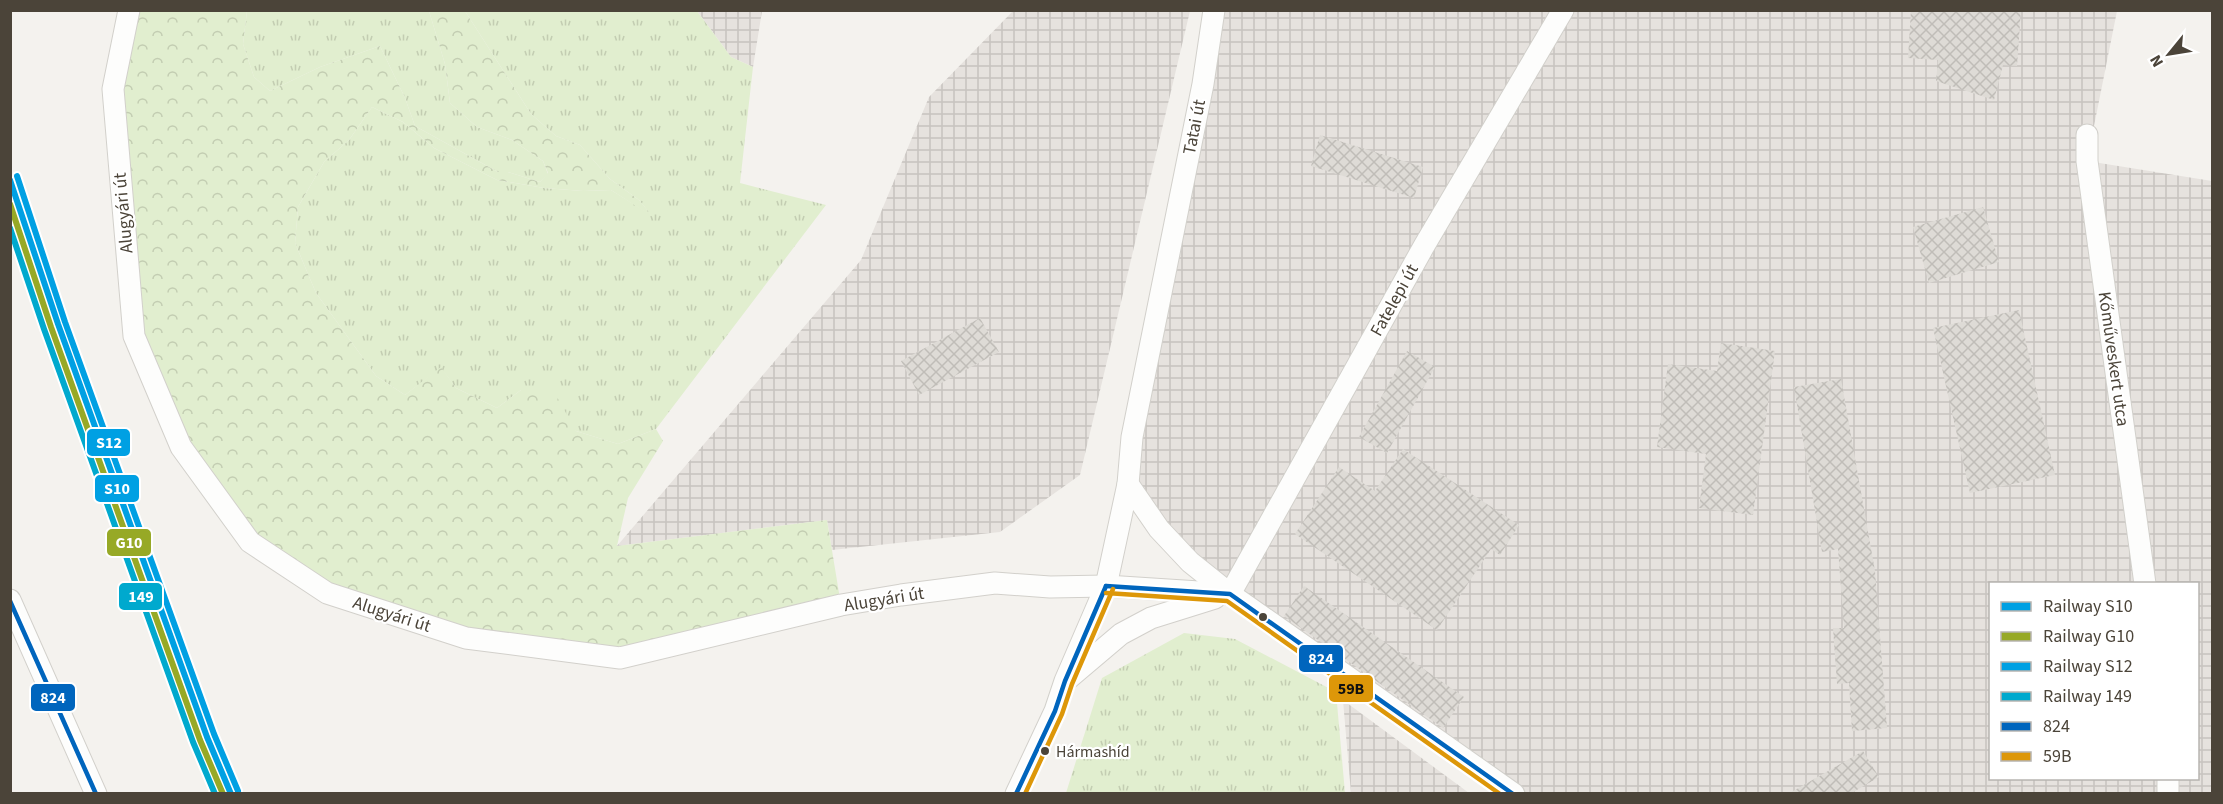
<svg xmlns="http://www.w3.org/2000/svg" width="2223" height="804" viewBox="0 0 2223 804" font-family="'Source Sans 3',sans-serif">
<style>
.industrial{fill:url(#industrial-grid);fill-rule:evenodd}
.grass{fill:url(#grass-tufts)}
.forest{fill:url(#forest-crowns)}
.building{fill:url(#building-cross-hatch)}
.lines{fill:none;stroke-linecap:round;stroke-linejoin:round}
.minor-casing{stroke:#d2d0cb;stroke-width:23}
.minor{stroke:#fdfdfc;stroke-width:21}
.bus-1-casing{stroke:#fff;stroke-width:9}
.bus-2-casing{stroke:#fff;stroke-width:9}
.bus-1{stroke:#0065bd;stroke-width:4.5}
.bus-2{stroke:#dd9709;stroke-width:4.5}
.rail-1-casing{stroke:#fff;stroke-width:10}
.rail-2-casing{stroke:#fff;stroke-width:10}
.rail-3-casing{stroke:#fff;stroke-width:10}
.rail-4-casing{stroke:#fff;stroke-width:10}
.rail-1{stroke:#00a0e3;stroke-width:6}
.rail-2{stroke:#97a926;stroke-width:6}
.rail-3{stroke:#00a0e3;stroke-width:6}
.rail-4{stroke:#00a9ce;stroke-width:6}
.bus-dot{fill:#4b4439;stroke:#fff;stroke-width:2}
.labels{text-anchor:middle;stroke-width:4.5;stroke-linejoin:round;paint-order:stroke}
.bus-label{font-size:16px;fill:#4b4439;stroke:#fff;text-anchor:start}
.street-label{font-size:18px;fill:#4b4439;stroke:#fff}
.line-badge{stroke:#fff;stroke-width:2}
.badge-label{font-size:16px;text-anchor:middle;font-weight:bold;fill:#fff}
.pale-badge-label{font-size:16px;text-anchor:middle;font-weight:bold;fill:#111}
</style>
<defs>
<pattern id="industrial-grid" width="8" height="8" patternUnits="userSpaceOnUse" patternTransform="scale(1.5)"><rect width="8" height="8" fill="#e6e2de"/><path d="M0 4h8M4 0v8" fill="none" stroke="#c7c3bf"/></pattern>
<pattern id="grass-tufts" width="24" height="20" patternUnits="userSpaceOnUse" patternTransform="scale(1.5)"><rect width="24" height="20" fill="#e1eecf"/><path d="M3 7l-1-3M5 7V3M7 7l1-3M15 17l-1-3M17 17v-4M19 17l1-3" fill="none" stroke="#c3cdb2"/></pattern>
<pattern id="forest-crowns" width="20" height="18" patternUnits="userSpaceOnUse" patternTransform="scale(1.5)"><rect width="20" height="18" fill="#e1eecf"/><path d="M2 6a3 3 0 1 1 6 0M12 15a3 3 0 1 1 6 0" fill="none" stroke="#c3cdb2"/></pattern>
<pattern id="building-cross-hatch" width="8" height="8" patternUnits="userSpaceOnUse" patternTransform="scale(1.5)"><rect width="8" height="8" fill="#dedbd6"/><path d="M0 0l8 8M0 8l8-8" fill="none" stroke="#c0bdb8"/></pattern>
</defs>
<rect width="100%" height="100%" fill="#f4f2ee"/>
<g class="industrial">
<path d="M697,11H762L753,67L731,57Z"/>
<path d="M1013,11H1190L1080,475L1000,532L832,550L827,520L617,546L861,260L929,97Z"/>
<path d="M1214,11H2117L2087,161L2212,181V793H1511L1230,594L1128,484ZM1990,584H2198V778H1990Z"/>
<path d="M1343,700L1469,793H1351Z"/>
</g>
<g class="grass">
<path d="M247,11H429L445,64L450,103L477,127L512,140L543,161L548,174L540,182L508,172H498L415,126L405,98L380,46L320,67L270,91L254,77L243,44Z"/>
<path d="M465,11H697L731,57L753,67L740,183L826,205L656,429L618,444L576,431L521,390L497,408L456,388L441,368L405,395L376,376L316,293L295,243L298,207L324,162L349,140L372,107L403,122L434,148L497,180L544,188L583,191L611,190L651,215L639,200L610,179L580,145L556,136L531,114Z"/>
<path d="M1184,633L1235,639L1336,692L1345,793H1066L1102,678Z"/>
</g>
<path class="forest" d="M129,11H247L243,44L254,77L270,91L320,67L380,46L405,98L415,126L498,172H508L540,182L548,173L543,161L512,140L477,127L450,103L445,64L429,11H465L531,114L556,136L580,145L610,179L639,200L653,217L611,190L583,191L544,188L497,180L434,148L403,122L372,107L349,140L324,162L298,207L295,243L316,293L376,376L405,395L441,367L456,388L497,408L521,390L552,388L576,431L618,444L656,429L663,441L628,498L617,546L827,520L841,605L620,658L538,648L327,593L250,542L181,447L134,336L113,89Z"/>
<g class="building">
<path d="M1911,10H2021L2017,66L2003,65L1994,100L1936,81L1938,60L1908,58Z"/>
<path d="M1320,135L1423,167L1414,198L1311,166Z"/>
<path d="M1983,207L1999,262L1929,283L1913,227Z"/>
<path d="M2019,310L2055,475L1970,493L1933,328Z"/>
<path d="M980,318L999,352L919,395L901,361Z"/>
<path d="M1721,343L1775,351L1753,515L1699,508L1706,454L1657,447L1668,364L1717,371Z"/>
<path d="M1407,351L1435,367L1387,453L1359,437Z"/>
<path d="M1841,379L1875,571L1887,728L1852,731L1849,683L1837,684L1833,628H1844L1838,549L1822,552L1794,387Z"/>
<path d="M1403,449L1519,525L1500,555L1491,549L1437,630L1295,534L1339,467L1375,491Z"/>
<path d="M1304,586L1464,697L1443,728L1284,616Z"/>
<path d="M1863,751L1879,777L1850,794H1788Z"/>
</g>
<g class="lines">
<g class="minor-casing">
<g id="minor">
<path d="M129,10L113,89L134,336L181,447L250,542L327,593L466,638L620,658L841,605L901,595L995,583L1050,587L1106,586L1230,594"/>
<path d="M2087,135V161L2145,584"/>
<path d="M1128,484L1159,529L1190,562L1230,594L1514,794"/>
<path d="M1230,594L1424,246L1563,10"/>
<path d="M10,600L96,794"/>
<path d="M1069,678L1121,634L1151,618L1215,598"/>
<path d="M1016,794L1055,711L1065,681L1106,586L1128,484L1132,437L1203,84L1214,10"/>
<path d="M2168,794V778"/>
</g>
</g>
<use href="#minor" class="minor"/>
<g class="bus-1-casing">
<g id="bus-1">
<path d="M1106,586L1230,594L1513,794"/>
<path d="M10,601L96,794"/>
<path d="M1016,794L1055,711L1065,681L1106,586"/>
</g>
</g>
<g class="bus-2-casing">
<g id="bus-2">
<path d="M1106,593L1227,601L1500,794"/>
<path d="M1025,794L1062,714L1072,684L1113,589"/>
</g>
</g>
<use href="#bus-1" class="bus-1"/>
<use href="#bus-2" class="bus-2"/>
<g class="rail-1-casing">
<path id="rail-1" d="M10,180L58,324L207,737L231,794"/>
</g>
<g class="rail-2-casing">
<path id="rail-2" d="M10,204L51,327L200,740L223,794"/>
</g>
<g class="rail-3-casing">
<path id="rail-3" d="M17,176L65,322L214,734L238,791"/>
</g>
<g class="rail-4-casing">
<path id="rail-4" d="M10,228L44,329L193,742L215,794"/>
</g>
<use href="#rail-1" class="rail-1"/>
<use href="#rail-2" class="rail-2"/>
<use href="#rail-3" class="rail-3"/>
<use href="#rail-4" class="rail-4"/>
</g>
<g class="bus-dot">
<circle cx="1263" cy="617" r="5"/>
<circle cx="1045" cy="751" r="5"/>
</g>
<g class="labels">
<g class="bus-label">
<text x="1056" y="757">Hármashíd</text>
</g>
<g class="street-label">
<text transform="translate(1194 127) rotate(-79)" y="6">Tatai út</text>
<text transform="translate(123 213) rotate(-95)" y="6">Alugyári út</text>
<text transform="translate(1394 300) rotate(-61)" y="6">Fatelepi út</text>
<text transform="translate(2114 359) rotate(82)" y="6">Kőműveskert utca</text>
<text transform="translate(884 599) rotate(-9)" y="6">Alugyári út</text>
<text transform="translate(392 614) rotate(18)" y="6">Alugyári út</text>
</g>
</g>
<g class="line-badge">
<rect x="86" y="428" width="45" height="29" rx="6" fill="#00a0e3"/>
<rect x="94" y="474" width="46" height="29" rx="6" fill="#00a0e3"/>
<rect x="106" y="528" width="46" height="29" rx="6" fill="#97a926"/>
<rect x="118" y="582" width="45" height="29" rx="6" fill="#00a9ce"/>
<rect x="1298" y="644" width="46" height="29" rx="6" fill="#0065bd"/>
<rect x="1328" y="674" width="46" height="29" rx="6" fill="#dd9709"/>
<rect x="30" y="683" width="46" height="29" rx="6" fill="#0065bd"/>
</g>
<g class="badge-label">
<text x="109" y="448">S12</text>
<text x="117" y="494">S10</text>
<text x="129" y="548">G10</text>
<text x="141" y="602">149</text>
<text x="1321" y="664">824</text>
<text x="53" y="703">824</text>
</g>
<g class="pale-badge-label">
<text x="1351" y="694">59B</text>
</g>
<rect width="2223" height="804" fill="none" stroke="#4b4439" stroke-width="24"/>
<rect x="1989" y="582" width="210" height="198" fill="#ffffff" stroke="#b7b4b0" stroke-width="1.5"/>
<rect x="2001" y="602" width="30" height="9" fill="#00a0e3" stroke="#b7b4b0" stroke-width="1.5"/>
<text x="2043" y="612" font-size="18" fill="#4b4439">Railway S10</text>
<rect x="2001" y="632" width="30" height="9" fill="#97a926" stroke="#b7b4b0" stroke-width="1.5"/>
<text x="2043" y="642" font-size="18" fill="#4b4439">Railway G10</text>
<rect x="2001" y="662" width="30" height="9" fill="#00a0e3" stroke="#b7b4b0" stroke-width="1.5"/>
<text x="2043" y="672" font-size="18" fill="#4b4439">Railway S12</text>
<rect x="2001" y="692" width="30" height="9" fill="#00a9ce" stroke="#b7b4b0" stroke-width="1.5"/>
<text x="2043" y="702" font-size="18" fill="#4b4439">Railway 149</text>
<rect x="2001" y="722" width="30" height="9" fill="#0065bd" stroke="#b7b4b0" stroke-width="1.5"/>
<text x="2043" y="732" font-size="18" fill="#4b4439">824</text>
<rect x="2001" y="752" width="30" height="9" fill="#dd9709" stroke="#b7b4b0" stroke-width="1.5"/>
<text x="2043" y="762" font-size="18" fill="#4b4439">59B</text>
<g transform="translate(2169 54) rotate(240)" stroke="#ffffff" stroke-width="4.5" paint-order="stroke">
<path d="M0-4.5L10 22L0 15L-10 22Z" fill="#4b4439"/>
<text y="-9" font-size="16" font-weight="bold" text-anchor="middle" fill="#4b4439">N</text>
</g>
</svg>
